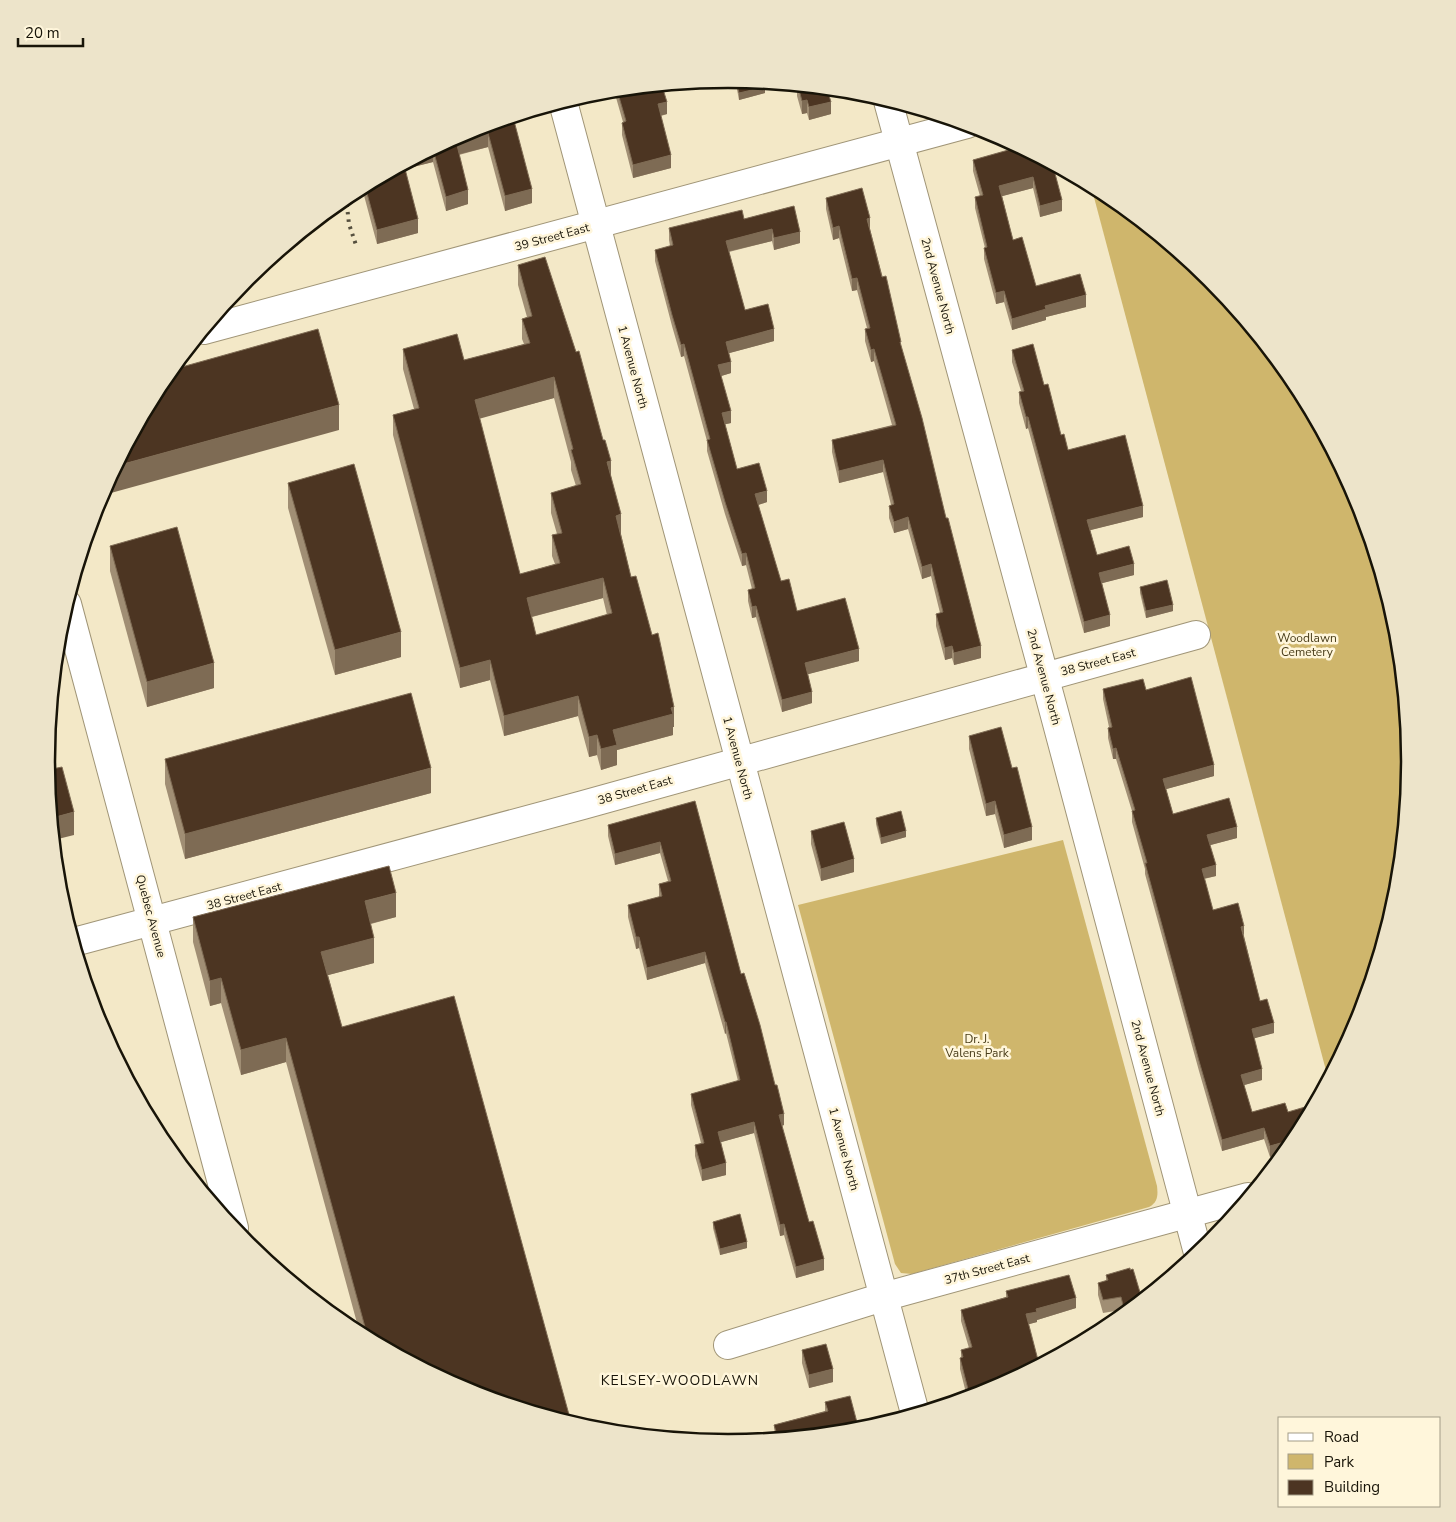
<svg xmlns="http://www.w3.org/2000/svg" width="1456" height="1522" viewBox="0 0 1456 1522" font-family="'Nunito Sans',sans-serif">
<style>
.green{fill:#cfb66c}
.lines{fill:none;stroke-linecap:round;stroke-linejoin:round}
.minor-casing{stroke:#a09577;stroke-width:30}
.minor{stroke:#fff;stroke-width:28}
.rail{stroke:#554f3e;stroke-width:4;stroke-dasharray:2.5 5;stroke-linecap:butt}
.wall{fill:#a08e74;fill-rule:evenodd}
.shaded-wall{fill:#7e6b54}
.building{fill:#4c3522;stroke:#7e6b54;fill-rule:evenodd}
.labels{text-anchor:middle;stroke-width:5;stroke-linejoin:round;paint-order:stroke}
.street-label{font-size:12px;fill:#181408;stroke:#fff6db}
.park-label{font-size:12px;fill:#483c19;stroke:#fff6db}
.neighbourhood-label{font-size:14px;letter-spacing:1px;fill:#181408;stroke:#fff6db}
.rim{fill:none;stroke:#181408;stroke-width:2.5}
</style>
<rect width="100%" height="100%" fill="#f3e8c7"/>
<g class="green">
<path d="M1091,186L1107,194L1210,279L1295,382L1358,500L1397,628L1410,761L1397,894L1358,1022L1328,1078Z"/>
<path d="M1063,840L1157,1186C1158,1195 1158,1202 1149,1207L912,1274L901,1273L895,1264L798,905Z"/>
</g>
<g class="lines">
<g class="minor-casing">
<g id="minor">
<path d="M888,101L1054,712L1198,1253"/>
<path d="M563,102L915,1413"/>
<path d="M204,330L967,124"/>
<path d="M67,604L234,1228"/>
<path d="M74,942L583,805L1196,635"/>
<path d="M728,1345L883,1297L1248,1197"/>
</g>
</g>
<use href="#minor" class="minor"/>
<path class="rail" d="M346,197L349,224L356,245"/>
</g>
<g class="wall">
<path d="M736,80L764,83L765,93L739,100L736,84Z"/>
<path d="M662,86L667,114L661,116L671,168L633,178L622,135V123L623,122L615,94H611L610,91Z"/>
<path d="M797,86L827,89L831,114L809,120L807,113L802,114L797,96Z"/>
<path d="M513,117L532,203L505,211L488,147L459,155L468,204L446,211L433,162L405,169L418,233L377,244L362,188L467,131Z"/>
<path d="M1017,146L1053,166L1062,211L1040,217L1033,188L1002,196L1013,240L1036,286L1086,307L1046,317V320L1012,330L1004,302L996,304L984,259V248H985L975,208V197L980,196L973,171V160L1017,148Z"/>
<path d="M826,198L870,229L946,518L981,658L954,665L952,658L945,660L936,626V614L940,613L931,576L922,579L908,529L894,533L889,518V506L891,505L883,472L839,483L832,452V440L892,425L874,361L871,362L865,341V329L867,328L857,290L852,291L839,238L833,240L826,209Z"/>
<path d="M794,206L800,243L774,250L772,241L729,252L745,310L774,341L729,353L731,373L721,376L731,423L725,424L737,469L767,502L758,505L781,581L797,611L859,661L808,674L812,703L782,712L756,617L752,618L748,601V590L752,589L746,565L742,566L725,514L707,451V441L684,356L681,357L672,326L655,261V250L670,246L669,240V228L744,219Z"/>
<path d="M518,265L611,476L621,534L631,577L674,727H673V735L617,750V765L601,770L597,755L589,757L578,716L504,736L490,680L460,688L393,435V415L414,409L403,369V349L464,360L524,344L522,339V319L527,317L518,285ZM554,398L571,462V470L576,486L551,493V513L557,534L552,535V556L555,564L520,574L479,418ZM603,598L607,615L536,635L532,617Z"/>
<path d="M1012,350L1044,385L1061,435L1068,450L1143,517L1090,530L1097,555L1134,575L1102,583L1110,626L1084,633L1028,428L1026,429L1019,403V392L1021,391L1012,362Z"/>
<path d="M288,483L401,657L335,675L288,508Z"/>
<path d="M110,546L214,688L147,707L110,571Z"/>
<path d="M1140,587L1173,611L1146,618L1140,593Z"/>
<path d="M1103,689L1146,690L1214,776L1166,789L1173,814L1237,838L1210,845L1216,876L1204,879L1213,910L1244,936L1260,1001L1274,1033L1254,1038L1262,1080L1244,1085L1252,1112L1285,1103L1270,1157L1264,1139L1222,1151L1199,1071L1145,874V869L1132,822V811L1116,759H1113L1108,738V728L1109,727L1103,699Z"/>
<path d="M969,736L1012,768L1032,840L1004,848L995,814L986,816L969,749Z"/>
<path d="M165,759L431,793L185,859L165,784Z"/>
<path d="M695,801L741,974L784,1125L782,1126L809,1222L824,1270L796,1278L784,1235L780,1236L754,1133L721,1142L726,1175L702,1181L695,1156V1145L701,1143L691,1105V1094L738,1081L726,1033L725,1034L705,963L647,980L639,948L636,949L628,917V905L659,897V884L668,881L660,853L615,865L608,836V825Z"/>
<path d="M876,818L906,837L881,844L876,824Z"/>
<path d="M811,831L854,872L821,881L811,844Z"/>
<path d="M193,917H396L371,924L374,963L328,975L342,1027L467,1391L360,1334L286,1062L241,1075L221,1003L210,1006L193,942Z"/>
<path d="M713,1222L747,1248L720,1255L713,1228Z"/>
<path d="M1106,1275L1142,1299L1122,1315L1121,1310L1103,1313L1098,1295V1283L1106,1281Z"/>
<path d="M1006,1291L1076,1308L1037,1320V1322L1029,1324L989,1391L967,1397L960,1369V1358H961V1350L969,1348L961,1321V1310L1006,1297Z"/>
<path d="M802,1350L833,1382L809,1388L802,1363Z"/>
<path d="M825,1402L859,1430L775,1438L774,1425L825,1411Z"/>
</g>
<g class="shaded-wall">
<path d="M765,87V93L739,100V93Z"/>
<path d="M615,90V94H611V91Z"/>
<path d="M807,100V113L802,114V101Z"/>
<path d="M667,102V114L658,116V104Z"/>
<path d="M831,102V114L809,120V107Z"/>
<path d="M488,133V147L456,155V141Z"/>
<path d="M433,149V162L401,170V166Z"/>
<path d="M671,155V168L633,178V165Z"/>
<path d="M1033,177V188L999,197V186Z"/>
<path d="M532,189V203L505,211V196Z"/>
<path d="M468,190V204L446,211V197Z"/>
<path d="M1062,200V211L1040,217V206Z"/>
<path d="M870,218V230L867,219Z"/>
<path d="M418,219V233L377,244V230Z"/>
<path d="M839,226V238L833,240V228Z"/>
<path d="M772,229V241L726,252V241Z"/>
<path d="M800,232V243L774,250V238Z"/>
<path d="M298,237V245L281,250Z"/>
<path d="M857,278V290L852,291V279Z"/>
<path d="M1004,291V302L996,304V293Z"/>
<path d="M1086,295V307L1046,317V320L1012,330V319L1045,306Z"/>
<path d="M774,329V341L726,354V342Z"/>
<path d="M684,344V356L681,357V345Z"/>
<path d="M874,349V361L871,362V350Z"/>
<path d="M731,362V373L718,377V365Z"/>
<path d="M554,377V398L475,420V400Z"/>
<path d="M339,405V430L100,496L116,466Z"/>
<path d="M731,411V423L722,425V413Z"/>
<path d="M1026,417H1028V428L1026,429Z"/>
<path d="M883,460V472L839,483V471Z"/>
<path d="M611,461V481L607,462Z"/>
<path d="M767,491V502L755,506V494Z"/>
<path d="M1143,506V517L1087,531V520Z"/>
<path d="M621,514V534L616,536V516Z"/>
<path d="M908,517V529L894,533V522Z"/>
<path d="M746,553V565L742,566V554Z"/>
<path d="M931,564V576L922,579V567Z"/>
<path d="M1134,564V575L1099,584V573Z"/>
<path d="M603,578V598L527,618V598Z"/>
<path d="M1173,605V611L1146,618V611Z"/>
<path d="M756,606V617L752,618V607Z"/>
<path d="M1110,615V626L1084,633V622Z"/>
<path d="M401,632V657L335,675V650Z"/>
<path d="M952,646V658L945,660V648Z"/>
<path d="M981,646V658L954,665V653Z"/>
<path d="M859,649V661L805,675V663Z"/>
<path d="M490,660V680L460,688V668Z"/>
<path d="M214,663V688L147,707V682Z"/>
<path d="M812,692V703L782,712V700Z"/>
<path d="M578,696V716L504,736V716Z"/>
<path d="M674,707V727H673V735L617,750V765L601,770V749L613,730Z"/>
<path d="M597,735V755L589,757V737Z"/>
<path d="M1116,748V759H1113V749Z"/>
<path d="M1214,765V776L1163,790V779Z"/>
<path d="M431,768V793L185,859V834Z"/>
<path d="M995,801V814L986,816V804Z"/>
<path d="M74,812V835L54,840L52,818Z"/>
<path d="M1032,827V840L1004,848V835Z"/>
<path d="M1237,827V838L1207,846V835Z"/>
<path d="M906,831V837L881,844V838Z"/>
<path d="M660,842V853L615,865V854Z"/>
<path d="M854,859V872L821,881V869Z"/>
<path d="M1216,865V876L1202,879V869Z"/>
<path d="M396,893V917L365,925V901Z"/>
<path d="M1244,926V937L1241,927Z"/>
<path d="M636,937H639V948L636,949Z"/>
<path d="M374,938V963L321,977V952Z"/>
<path d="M705,952V963L647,980V968Z"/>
<path d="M221,978V1003L210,1006V981Z"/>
<path d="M725,1022H726V1033L725,1034Z"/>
<path d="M1274,1023V1033L1252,1039V1029Z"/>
<path d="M286,1038V1062L241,1075V1050Z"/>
<path d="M1262,1069V1080L1241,1086V1075Z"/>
<path d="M784,1114V1125L779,1126V1115Z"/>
<path d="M754,1122V1133L718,1143V1132Z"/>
<path d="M1264,1128V1139L1222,1151V1140Z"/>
<path d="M1295,1139L1285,1152L1270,1157V1146Z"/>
<path d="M726,1163V1175L702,1181V1170Z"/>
<path d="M784,1224V1235L780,1236V1225Z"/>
<path d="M747,1242V1248L720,1255V1249Z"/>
<path d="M824,1259V1270L796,1278V1267Z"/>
<path d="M1076,1298V1308L1037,1320V1322L1026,1325V1314L1036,1309Z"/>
<path d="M833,1369V1382L809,1388V1375Z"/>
</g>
<g class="building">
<path d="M736,80L764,83L765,87L739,93Z"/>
<path d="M662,86L667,102L658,104L671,155L633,165L622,123L626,121L617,90Z"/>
<path d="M798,86L827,89L831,102L809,107L807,100L802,101Z"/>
<path d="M513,117L532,189L505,196L488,133L456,141L468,190L446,197L433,149L467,131Z"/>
<path d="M1019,147L1053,166L1062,200L1040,206L1033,177L999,186L1013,240L1022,237L1036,286L1080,274L1086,295L1045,306L1046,309L1012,319L1004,291L996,293L984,248L987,247L975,197L983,195L973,160Z"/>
<path d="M404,165L418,219L377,230L365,186Z"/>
<path d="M862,188L870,218L867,219L882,277L886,276L901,342H900L922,418L946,518H948L981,646L954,653L952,646L945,648L936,614L943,612L931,564L922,567L908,517L894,522L889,506L894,504L883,460L839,471L832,440L896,425L874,349L871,350L865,329L870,328L857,278L852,279L839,226L833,228L826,198Z"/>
<path d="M794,206L800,232L774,238L772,229L726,241L745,310L768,304L774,329L726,342L731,362L718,365L731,411L722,413L737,469L759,463L767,491L755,494L781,581L789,579L797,611L845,598L859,649L805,663L812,692L782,700L756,606L752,607L748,590L755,588L746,553L742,554L725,502L707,440L710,439L684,344L681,345L672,315L655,250L673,245L669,228L742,210L744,219Z"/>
<path d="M545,257L576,352L579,351L603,440H605L611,461L607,462L621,514L616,516L631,577L636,576L652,635L658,633L674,707L671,708L673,714L613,730L617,745L601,749L597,735L589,737L578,696L504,716L490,660L460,668L393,415L419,408L403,349L457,334L464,360L530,343L522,319L532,316L518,265ZM554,377L573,449L571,450L581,484L551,493L562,533L552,535L560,563L520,574L475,400ZM603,578L612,613L536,635L527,598Z"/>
<path d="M318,329L339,405L116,466L161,382L171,370Z"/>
<path d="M1033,344L1044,385L1048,384L1061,435L1064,434L1068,450L1125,435L1143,506L1087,520L1097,555L1129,546L1134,564L1099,573L1110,615L1084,622L1028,417H1026L1019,392L1024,391L1012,350Z"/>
<path d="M354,464L401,632L335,650L288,483Z"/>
<path d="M177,527L214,663L147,682L110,546Z"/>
<path d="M1167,580L1173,605L1146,611L1140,587Z"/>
<path d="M1191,677L1214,765L1163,779L1173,814L1229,798L1237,827L1207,835L1216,865L1202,869L1213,910L1238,903L1244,926L1241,927L1260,1001L1267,999L1274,1023L1252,1029L1262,1069L1241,1075L1252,1112L1285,1103L1288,1112L1305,1107L1308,1116L1295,1139L1270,1146L1264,1128L1222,1140L1199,1061L1145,863H1147L1132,811L1135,810L1116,748L1113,749L1108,728L1112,727L1103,689L1143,679L1146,690Z"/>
<path d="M411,693L431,768L185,834L165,759Z"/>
<path d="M1001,727L1012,768L1017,767L1032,827L1004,835L995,801L986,804L969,736Z"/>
<path d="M62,767L74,812L52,818L47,770Z"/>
<path d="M695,801L741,974L744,973L760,1025L775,1085H777L784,1114L779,1115L796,1176L809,1222L813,1221L824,1259L796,1267L784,1224L780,1225L754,1122L718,1132L726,1163L702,1170L695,1145L704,1143L691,1094L740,1080L726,1022H725L705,952L647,968L639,937H636L628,905L662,896L659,884L671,881L660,842L615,854L608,825Z"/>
<path d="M901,811L906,831L881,838L876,818Z"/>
<path d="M844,822L854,859L821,869L811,831Z"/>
<path d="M389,866L396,893L365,901L374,938L321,952L342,1027L454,996L571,1422L467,1391L368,1338L286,1038L241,1050L221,978L210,981L193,917Z"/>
<path d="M740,1214L747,1242L720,1249L713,1222Z"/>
<path d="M1130,1268V1270L1133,1269L1142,1299L1125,1313L1121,1297L1103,1300L1098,1283L1108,1280L1106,1275Z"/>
<path d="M1069,1275L1076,1298L1036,1309L1037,1312L1026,1314L1039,1364L989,1391L970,1397L960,1358L963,1357L961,1350L972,1347L961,1310L1008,1297L1006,1291Z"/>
<path d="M826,1344L833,1369L809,1375L802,1350Z"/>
<path d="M850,1396L859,1430L778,1438L774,1425L828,1411L825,1402Z"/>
</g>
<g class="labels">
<g class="street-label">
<text transform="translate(552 237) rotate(-15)" y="4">39 Street East</text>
<text transform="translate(938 286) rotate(75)" y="4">2nd Avenue North</text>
<text transform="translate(633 367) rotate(75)" y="4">1 Avenue North</text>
<text transform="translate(1098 662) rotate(-15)" y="4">38 Street East</text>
<text transform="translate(1044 677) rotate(75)" y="4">2nd Avenue North</text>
<text transform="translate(738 758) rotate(75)" y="4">1 Avenue North</text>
<text transform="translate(635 790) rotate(-16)" y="4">38 Street East</text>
<text transform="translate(244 896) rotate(-15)" y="4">38 Street East</text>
<text transform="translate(151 916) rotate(75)" y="4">Quebec Avenue</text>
<text transform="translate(1148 1068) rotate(75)" y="4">2nd Avenue North</text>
<text transform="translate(844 1149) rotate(75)" y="4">1 Avenue North</text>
<text transform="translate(987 1269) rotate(-15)" y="4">37th Street East</text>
</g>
<g class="park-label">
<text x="1307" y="642">Woodlawn<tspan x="1307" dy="14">Cemetery</tspan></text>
<text x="977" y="1043">Dr. J.<tspan x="977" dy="14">Valens Park</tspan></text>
</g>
<g class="neighbourhood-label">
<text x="680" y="1385">KELSEY-WOODLAWN</text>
</g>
</g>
<path d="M0 0H1456V1522H0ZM55 761a673 673 0 1 1 1346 0a673 673 0 1 1-1346 0Z" fill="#ede4ca" fill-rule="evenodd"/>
<path class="rim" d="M55 761a673 673 0 1 1 1346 0a673 673 0 1 1-1346 0Z"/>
<rect x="1278" y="1417" width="162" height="90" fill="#fff6db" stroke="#a39c87"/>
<rect x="1288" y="1433" width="25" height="8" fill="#ffffff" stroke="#a39c87"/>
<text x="1324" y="1442" font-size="15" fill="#181408">Road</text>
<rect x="1288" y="1454" width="25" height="15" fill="#cfb66c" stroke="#a39c87"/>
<text x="1324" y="1467" font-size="15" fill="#181408">Park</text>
<rect x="1288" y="1480" width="25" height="15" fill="#4c3522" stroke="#a39c87"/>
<text x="1324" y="1492" font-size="15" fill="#181408">Building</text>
<path d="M18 38v8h65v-8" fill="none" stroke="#181408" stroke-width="2.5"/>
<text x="25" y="38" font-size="15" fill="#181408" stroke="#fff6db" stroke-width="4" paint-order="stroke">20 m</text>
</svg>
